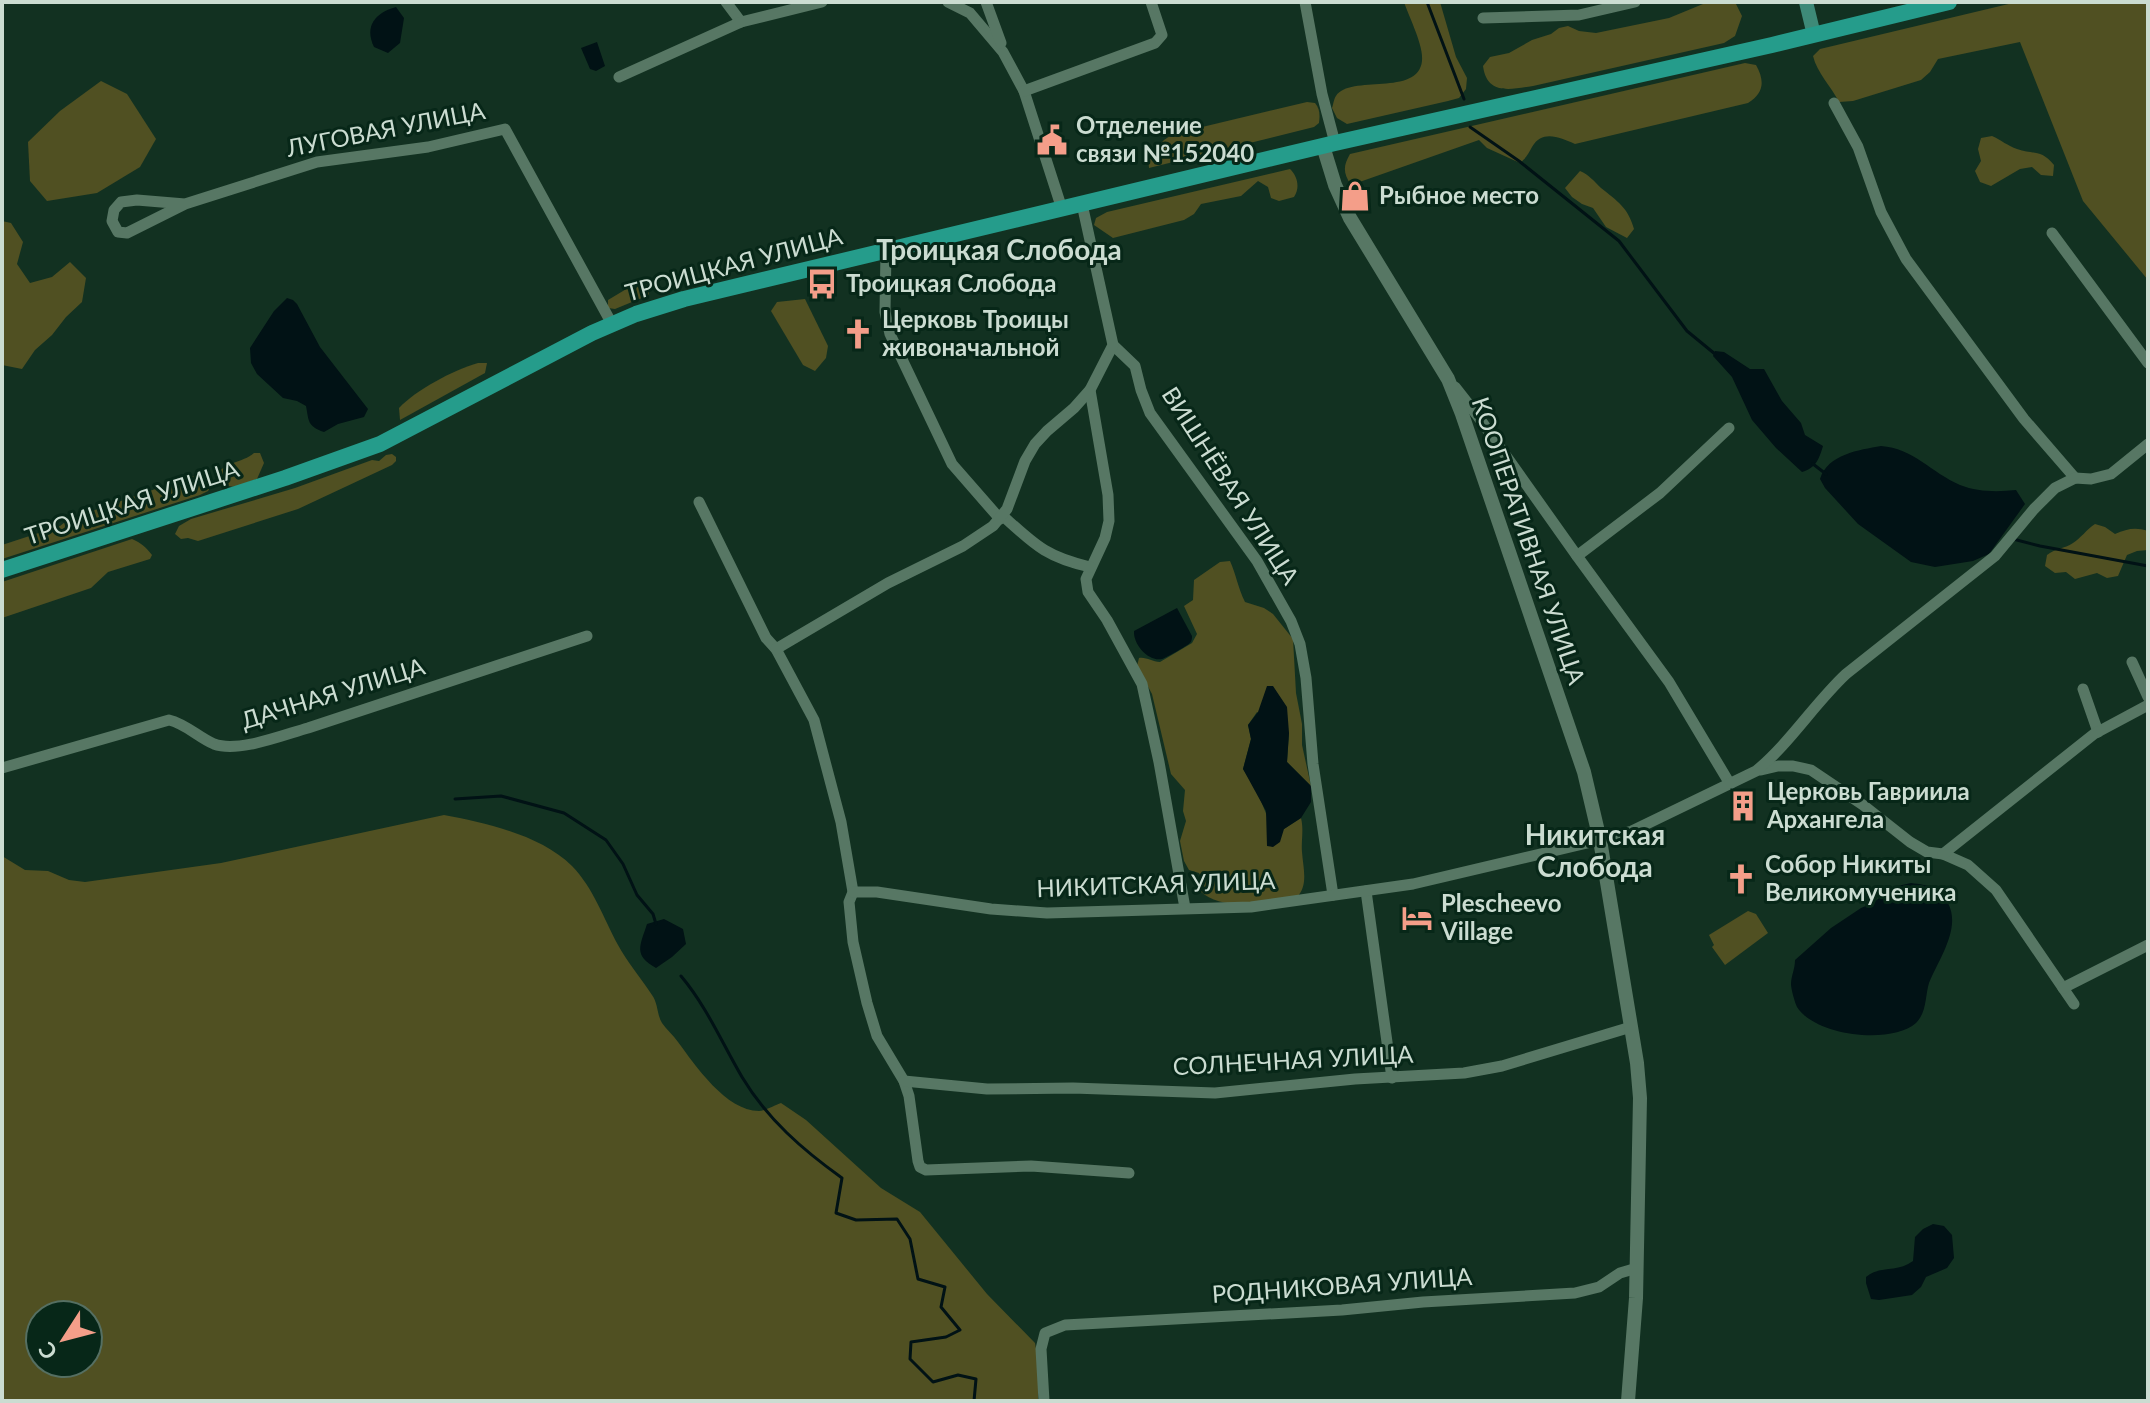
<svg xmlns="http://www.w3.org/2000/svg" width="2150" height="1403" viewBox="0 0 2150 1403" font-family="Lato,sans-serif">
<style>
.green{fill:#505022;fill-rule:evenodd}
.water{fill:#011215}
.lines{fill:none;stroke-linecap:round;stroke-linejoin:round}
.stream{stroke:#011215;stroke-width:3}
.minor{stroke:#577764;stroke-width:11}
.tertiary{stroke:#577764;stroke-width:14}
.secondary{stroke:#3e8a78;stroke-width:14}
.primary{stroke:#259c8b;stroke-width:16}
.labels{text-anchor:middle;stroke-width:6;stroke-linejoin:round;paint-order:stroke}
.poi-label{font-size:24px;font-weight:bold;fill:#cbdcd1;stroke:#072718;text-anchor:start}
.street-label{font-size:24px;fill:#cbdcd1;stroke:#072718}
.quarter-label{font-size:28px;font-weight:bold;fill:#cbdcd1;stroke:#072718}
</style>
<rect width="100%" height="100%" fill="#123121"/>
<g class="green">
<path d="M1404,2H1440L1456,57L1467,78L1466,89L1459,98L1448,101L1347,124L1337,118L1332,108C1333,106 1334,98 1336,96C1350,74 1418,97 1422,61C1424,46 1409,17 1404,2Z"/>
<path d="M1724,2H1735L1742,16L1735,36L1724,43L1533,86C1511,89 1487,96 1483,66L1490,57L1509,53L1532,40L1551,34L1559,28L1568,26L1579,31L1596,33L1669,18L1703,4Z"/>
<path d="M2017,2H2148V280L2083,201L2020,42L1938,59L1930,72L1921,80L1853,101L1839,102C1831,86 1817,73 1813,56L1820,49Z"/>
<path d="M1745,63L1756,65C1765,81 1764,93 1748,103L1575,144C1560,138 1543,129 1532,147C1528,154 1527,157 1520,163L1487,148L1479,140L1351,185C1343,173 1343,166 1350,154Z"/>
<path d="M101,81L127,94L156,139L140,167L97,193L47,201L30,181L28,142L60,111Z"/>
<path d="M1307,102L1315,103C1320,109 1320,115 1319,123L1314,127L1149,168L1148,157L1164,140L1173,134Z"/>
<path d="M1992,136C2001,140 2008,146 2017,149C2034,155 2041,149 2054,165L2053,176L2041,175L2032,167L2020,169L1991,186L1980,182L1975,171L1981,161L1978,149L1981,138Z"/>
<path d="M1290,169C1298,177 1300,188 1294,197L1279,201L1271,198L1268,187L1258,181L1241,196L1201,204L1194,214L1184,220L1113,238L1094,225L1096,218L1107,212Z"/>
<path d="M1580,171C1589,175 1594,181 1601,188C1617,201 1628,207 1634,229L1627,238L1606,227L1593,208L1582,204L1572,197L1565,188Z"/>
<path d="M2,221L11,223L23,242L17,264L30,283L52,277L70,262L86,278L82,302L66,317L52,335L35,350L22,369L2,365Z"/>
<path d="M643,279L649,290V295L615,309L608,308V300L628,288L636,289Z"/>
<path d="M805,299L828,346L826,358L815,371L803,365L771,311L777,302Z"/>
<path d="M478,363H487L485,373L400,420L399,408C416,390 453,370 478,363Z"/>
<path d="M254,453H260L264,463L257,479C239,485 230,494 217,476C222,462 243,463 254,453Z"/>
<path d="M392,454L396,457V461L392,465L298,509L198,541L188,538L181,539L175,534L179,526L191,519L295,488L372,460L379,461L386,455Z"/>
<path d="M206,475L211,486L208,491L200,495L2,559V545L60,526L69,519L193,476Z"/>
<path d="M2095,524L2105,527L2115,534C2127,529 2135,527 2148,531V550L2137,551L2127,555L2118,576L2107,578L2097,573L2075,579L2066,572L2055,573L2045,566L2047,555C2056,548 2064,549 2073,543C2081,538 2086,530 2095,524Z"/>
<path d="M132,539C141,543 146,547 152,555L150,559L108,572L91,588L2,618V582Z"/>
<path d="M1230,561C1236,574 1238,588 1245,602L1264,608L1273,614L1293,639L1296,693L1302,724V745L1311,786L1287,762L1289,733L1257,712L1248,725L1251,739L1243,769L1257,791L1267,816L1284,829L1301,818C1304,830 1301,840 1302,852C1303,868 1309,886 1296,898C1266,901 1224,913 1200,891L1204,882L1199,873L1189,870L1184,861L1180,841L1186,821L1183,811L1185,790L1171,774L1152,694L1137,666L1139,658C1147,657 1152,662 1160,662L1192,643L1197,634L1184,606L1193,600L1194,580L1220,562Z"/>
<path d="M444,815C486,823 541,835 572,866C594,889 603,917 618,945C627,962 641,978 652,995C658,1003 657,1015 662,1023C667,1030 673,1035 678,1042C695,1065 726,1111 759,1111C765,1111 775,1105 781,1103L806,1120L881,1188L920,1212L987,1294L1035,1343L1038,1361V1401H2V856L25,870L48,871L69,880L85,882L221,863ZM40,1315H88V1363H40Z"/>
<path d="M1748,911L1756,914L1768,933L1725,965L1712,947L1714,945L1709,935Z"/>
</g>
<g class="water">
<path d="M396,7L404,18L400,43L388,53L374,47C364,26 375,13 396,7Z"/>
<path d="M597,42L605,66L596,71L590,69L581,48Z"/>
<path d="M287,298L293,300L297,304L320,347L368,409L364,417L338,424L324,432C307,426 309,421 306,406L297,401L283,398L257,374L251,363L250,348L274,311Z"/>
<path d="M1715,351L1724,352L1750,369H1764L1782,401L1801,423L1805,435L1823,446C1819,459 1816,468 1802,472L1776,448L1752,420L1732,377L1713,356Z"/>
<path d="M1881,446C1913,448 1932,473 1960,485C1978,492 1997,492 2016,490L2025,504L1989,554L1973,561L1935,567L1911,562L1858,524L1825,488L1820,479C1828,454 1859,450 1881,446Z"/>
<path d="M1177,608L1192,636C1192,638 1192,641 1190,643C1188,645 1166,658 1162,659C1148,662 1133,644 1134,631Z"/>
<path d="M1267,686H1273L1287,707L1289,733L1287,762L1311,786V802L1301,818L1284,829L1280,842L1273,847L1267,846L1266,811L1243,769L1251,739L1248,725L1258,712Z"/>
<path d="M1911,883C1919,884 1929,885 1935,889C1971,915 1941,954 1929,983C1925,996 1927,1012 1916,1023C1891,1045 1815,1036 1797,1007C1795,1003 1791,989 1791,984C1791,976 1795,969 1795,960L1831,928L1861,908L1873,903L1893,887Z"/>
<path d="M664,919L683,929L686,944L672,957L656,968C633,955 640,946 647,924Z"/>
<path d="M1933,1224L1944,1226L1952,1235L1954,1258L1947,1268L1926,1277L1921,1287L1912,1295L1879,1300L1871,1299L1866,1283V1277C1880,1265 1897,1273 1913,1261L1915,1237L1923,1229Z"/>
</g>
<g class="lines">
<g class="stream">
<path d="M1427,2L1464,99"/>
<path d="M1470,127L1519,161L1619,241L1687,331L1715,354"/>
<path d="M1813,464L1826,474"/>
<path d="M2013,539L2040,546L2148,566"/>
<path d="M455,799L501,796L564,813L606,840L623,864L637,895L653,914L656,924"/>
<path d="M681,976C707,1007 722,1043 742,1077C767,1119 803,1150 842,1178L836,1213L856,1220L897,1219L910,1239L918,1279L945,1287L941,1307L960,1330L946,1337L911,1342L910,1359L933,1382L958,1375L976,1379L974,1401"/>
</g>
<g class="minor">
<path d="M726,2L741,22"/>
<path d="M948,2L970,13L1003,52L1024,91L1062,209"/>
<path d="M986,2L1001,43"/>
<path d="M1305,2L1322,94L1335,143"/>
<path d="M1483,18L1579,15L1635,2"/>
<path d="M619,77L741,22L822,2"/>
<path d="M1024,91L1155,43L1162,35L1151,2"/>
<path d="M1834,103L1858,147L1881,212L1906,259L2024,419L2075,478"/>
<path d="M185,204L127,233L118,232L112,221L114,210L121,202L137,200L185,204L317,162L428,147L505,129L612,324"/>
<path d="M2052,233L2148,363"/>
<path d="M886,250L885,312L890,334L952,464L1000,519"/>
<path d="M1113,345L1135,366L1141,390L1150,413L1257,561L1291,621L1300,644L1306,678L1313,764L1333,895"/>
<path d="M1455,387L1477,415L1577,556L1669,682L1730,784"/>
<path d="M1090,390L1108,495L1109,521L1105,538L1086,579L1088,592L1107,620L1142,684L1159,762L1185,908"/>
<path d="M699,502L766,638L776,649L814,720L841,822L853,892L849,902L853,942L867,1003L877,1036L904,1081L909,1096L918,1161L920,1167L926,1170L1031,1166L1129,1173"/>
<path d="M1003,516C1035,545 1046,557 1090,567"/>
<path d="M1577,556L1660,493L1729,428"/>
<path d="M776,649L888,583L963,546L993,526L1007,509L1025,461L1035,444L1047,431L1074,408L1090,390L1113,345L1082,204"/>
<path d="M2132,662L2148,697"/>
<path d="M2083,689L2098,732"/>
<path d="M2,768L169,720C186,724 198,737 214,744C238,753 283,735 308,728L587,636"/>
<path d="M1761,770L1778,766H1793L1811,770L1863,805L1910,842L1927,852L1943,854L1968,865L1996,890L2074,1004"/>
<path d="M1943,854L2094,734L2148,705"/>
<path d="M1366,891L1392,1078"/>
<path d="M853,892H877L991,909L1047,913L1251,907L1413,884L1600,840L1632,831L1756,771C1790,743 1814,704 1846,674L1995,556L2034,509L2055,488L2075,478L2091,479L2111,474L2148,444"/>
<path d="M2063,988L2148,945"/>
<path d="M904,1081L987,1089L1073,1088L1215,1093L1355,1079L1464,1073L1502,1066L1631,1027"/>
<path d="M1044,1401L1041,1349L1045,1333L1065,1325L1342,1310L1423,1302L1575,1293L1599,1287L1620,1273L1637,1268"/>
</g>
<path class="tertiary" d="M1323,146L1335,185L1350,218L1448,379L1462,414L1584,772L1600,840L1637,1063L1640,1098L1636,1298L1628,1401"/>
<path class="secondary" d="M1806,2L1814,35"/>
<path class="primary" d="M2,570L285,478L380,444L592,333L636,314L684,299L1335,143L1772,45L1949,2"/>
</g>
<defs>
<g id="civic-bare" transform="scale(2.4)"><path d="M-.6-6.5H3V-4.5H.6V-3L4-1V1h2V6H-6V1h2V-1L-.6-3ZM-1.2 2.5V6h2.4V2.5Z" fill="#f49e89" stroke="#072718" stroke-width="2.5" paint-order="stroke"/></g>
<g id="shop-bare" transform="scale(2.4)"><path d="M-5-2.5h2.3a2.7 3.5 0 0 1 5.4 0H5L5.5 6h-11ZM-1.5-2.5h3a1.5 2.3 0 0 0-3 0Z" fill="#f49e89" stroke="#072718" stroke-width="2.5" paint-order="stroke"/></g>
<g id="bus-bare" transform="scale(2.4)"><path d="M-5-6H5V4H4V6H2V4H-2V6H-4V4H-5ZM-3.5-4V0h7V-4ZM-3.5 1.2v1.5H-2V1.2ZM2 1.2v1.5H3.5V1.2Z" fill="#f49e89" stroke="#072718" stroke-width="2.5" paint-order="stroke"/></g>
<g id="church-bare" transform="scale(2.4)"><path d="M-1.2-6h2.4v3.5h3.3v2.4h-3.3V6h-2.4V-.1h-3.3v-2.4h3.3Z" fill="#f49e89" stroke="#072718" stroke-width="2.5" paint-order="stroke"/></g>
<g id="building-bare" transform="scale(2.4)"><path d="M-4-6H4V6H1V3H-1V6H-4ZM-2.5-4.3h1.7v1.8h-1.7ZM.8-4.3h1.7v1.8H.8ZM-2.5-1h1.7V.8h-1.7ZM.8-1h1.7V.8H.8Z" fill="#f49e89" stroke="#072718" stroke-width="2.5" paint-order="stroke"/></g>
<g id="hotel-bare" transform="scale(2.4)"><path d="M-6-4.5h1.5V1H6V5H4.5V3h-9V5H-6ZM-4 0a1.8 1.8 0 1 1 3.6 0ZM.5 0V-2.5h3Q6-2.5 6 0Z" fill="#f49e89" stroke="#072718" stroke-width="2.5" paint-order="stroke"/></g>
</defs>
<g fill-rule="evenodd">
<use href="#civic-bare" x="1052" y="140"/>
<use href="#shop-bare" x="1355" y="196"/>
<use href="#bus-bare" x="822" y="284"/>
<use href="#church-bare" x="858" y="334"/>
<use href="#building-bare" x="1743" y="806"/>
<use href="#church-bare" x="1741" y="879"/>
<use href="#hotel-bare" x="1417" y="918"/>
</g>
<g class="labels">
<g class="poi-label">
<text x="1076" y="134">Отделение<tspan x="1076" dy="28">связи №152040</tspan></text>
<text x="1379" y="204">Рыбное место</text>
<text x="846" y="292">Троицкая Слобода</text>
<text x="882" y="328">Церковь Троицы<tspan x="882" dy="28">живоначальной</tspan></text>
<text x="1767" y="800">Церковь Гавриила<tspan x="1767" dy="28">Архангела</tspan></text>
<text x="1765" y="873">Собор Никиты<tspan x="1765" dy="28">Великомученика</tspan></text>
<text x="1441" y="912">Plescheevo<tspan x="1441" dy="28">Village</tspan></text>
</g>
<g class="street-label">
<text transform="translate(386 130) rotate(-11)" y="8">ЛУГОВАЯ УЛИЦА</text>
<text transform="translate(734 265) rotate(-15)" y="8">ТРОИЦКАЯ УЛИЦА</text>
<text transform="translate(1230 486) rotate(57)" y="8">ВИШНЁВАЯ УЛИЦА</text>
<text transform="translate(132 503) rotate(-18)" y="8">ТРОИЦКАЯ УЛИЦА</text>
<text transform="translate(1528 541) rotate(71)" y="8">КООПЕРАТИВНАЯ УЛИЦА</text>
<text transform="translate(333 694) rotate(-17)" y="8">ДАЧНАЯ УЛИЦА</text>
<text transform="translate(1156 885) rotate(-2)" y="8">НИКИТСКАЯ УЛИЦА</text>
<text transform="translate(1293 1061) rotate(-3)" y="8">СОЛНЕЧНАЯ УЛИЦА</text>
<text transform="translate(1342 1286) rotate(-4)" y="8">РОДНИКОВАЯ УЛИЦА</text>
</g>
<g class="quarter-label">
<text x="999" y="260">Троицкая Слобода</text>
<text x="1595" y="845">Никитская<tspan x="1595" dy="32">Слобода</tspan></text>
</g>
</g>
<rect width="2150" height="1403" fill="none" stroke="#cbdcd1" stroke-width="8"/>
<g transform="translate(64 1339) rotate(234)"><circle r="38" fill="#072718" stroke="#556f62" stroke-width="2"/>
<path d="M0-6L14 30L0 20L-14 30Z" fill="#f49e89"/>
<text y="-12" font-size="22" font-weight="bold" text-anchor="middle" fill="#cbdcd1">С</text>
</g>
</svg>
